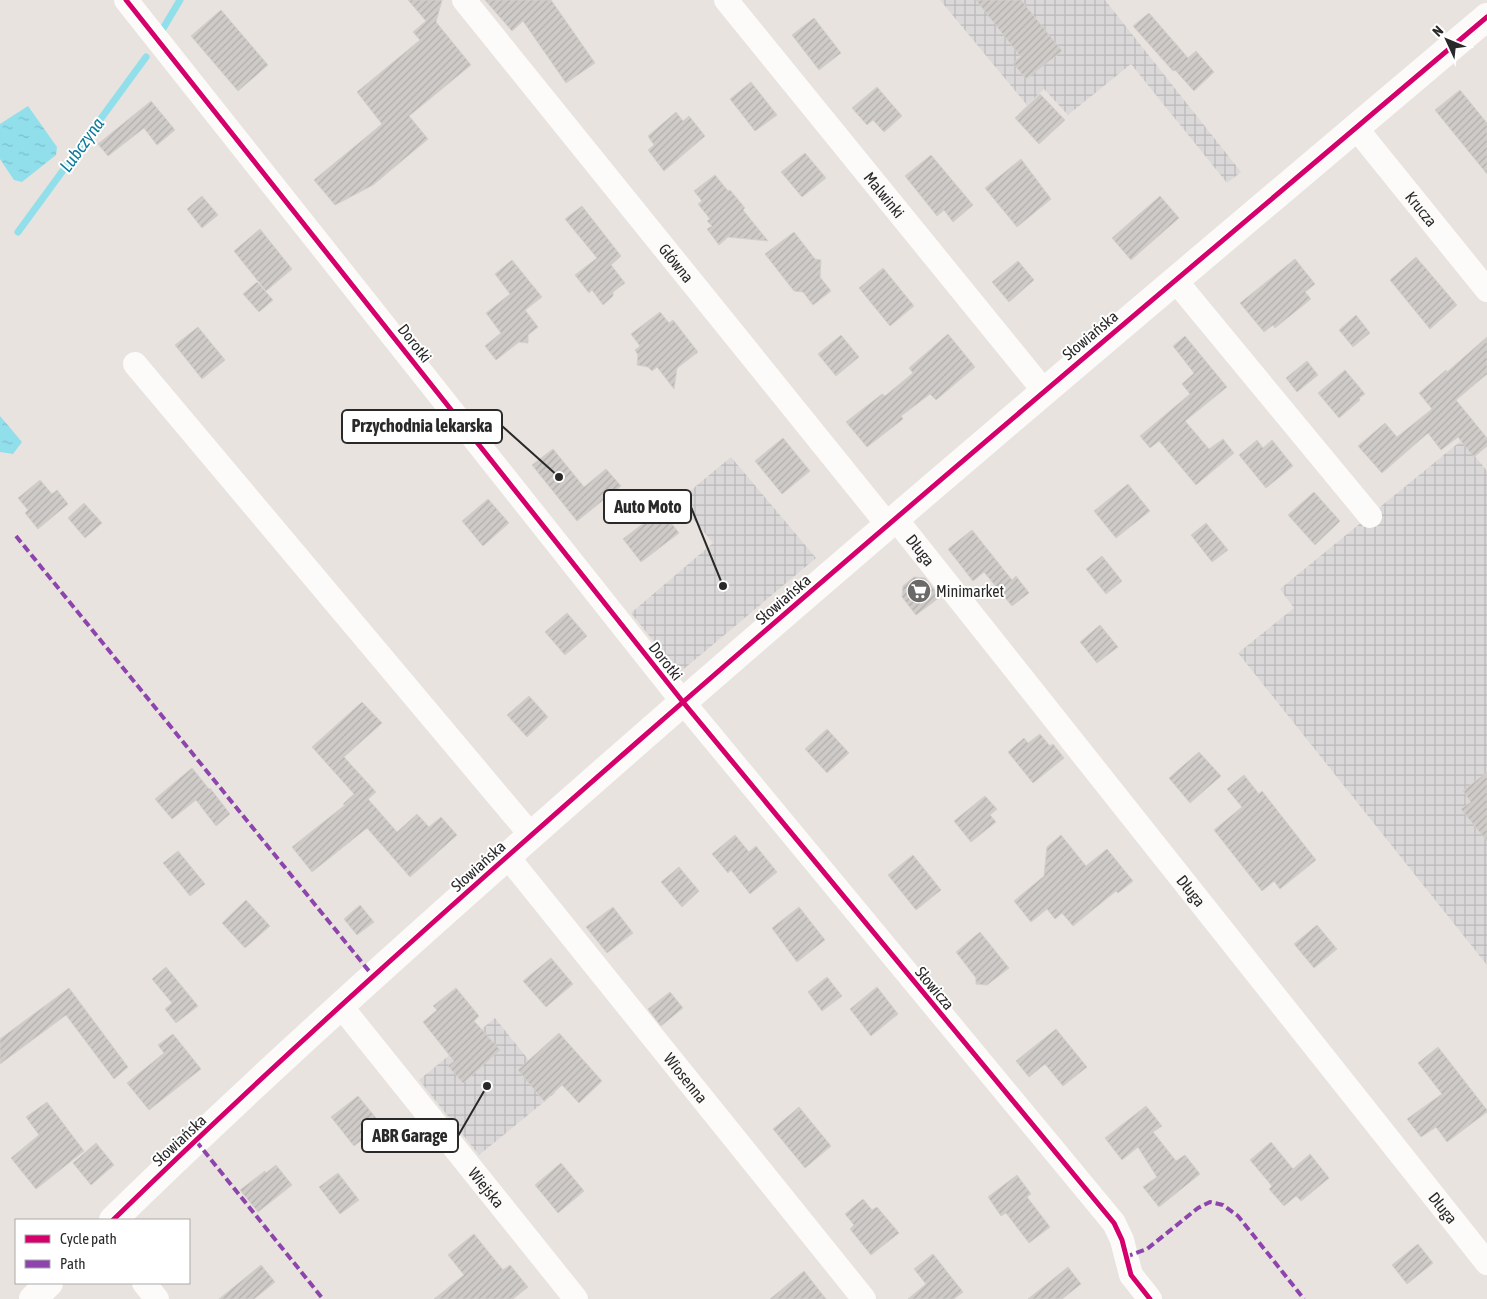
<svg xmlns="http://www.w3.org/2000/svg" width="1487" height="1299" viewBox="0 0 1487 1299" font-family="'Asap Condensed',sans-serif">
<style>
.industrial{fill:url(#industrial-grid)}
.water{fill:url(#water-ripples)}
.lines{fill:none;stroke-linecap:round;stroke-linejoin:round}
.stream{stroke:#90dfeb;stroke-width:7}
.building{fill:url(#building-hatch);stroke:#d3cfca}
.minor{stroke:#fcfbfa;stroke-width:24}
.tertiary{stroke:#fcfbfa;stroke-width:28}
.quiet{stroke:#8e44ad;stroke-width:4;stroke-dasharray:8 4;stroke-linecap:butt}
.cycleway-casing{stroke:#fff;stroke-width:8}
.cycleway{stroke:#d6006c;stroke-width:5}
.labels{text-anchor:middle;stroke-width:4;stroke-linejoin:round;paint-order:stroke}
.street-label{font-size:16px;fill:#292929;stroke:#fff}
.poi-label{font-size:16px;fill:#292929;stroke:#fff;text-anchor:start}
.water-label{font-size:18px;font-style:italic;fill:#0b7b9b;stroke:#fff}
.leader{fill:none;stroke:#292929;stroke-width:2}
.callout-dot{fill:#292929;stroke:#fff;stroke-width:2}
.callout{fill:#fff;stroke:#292929;stroke-width:2}
.callout-label{font-size:18px;text-anchor:middle;font-weight:bold;fill:#292929}
</style>
<defs>
<pattern id="industrial-grid" width="8" height="8" patternUnits="userSpaceOnUse" patternTransform="scale(1.25)"><rect width="8" height="8" fill="#dbd8da"/><path d="M0 4h8M4 0v8" fill="none" stroke="#bcb9bb"/></pattern>
<pattern id="water-ripples" width="26" height="14" patternUnits="userSpaceOnUse" patternTransform="scale(1.25)"><rect width="26" height="14" fill="#90dfeb"/><path d="M2 4q2-2 4 0t4 0M15 11q2-2 4 0t4 0" fill="none" stroke="#7cbfca"/></pattern>
<pattern id="building-hatch" width="6" height="6" patternUnits="userSpaceOnUse" patternTransform="scale(1.25)"><rect width="6" height="6" fill="#cfcbc8"/><path d="M-1 1l2-2M0 6l6-6M5 7l2-2" fill="none" stroke="#b2aeac"/></pattern>
</defs>
<rect width="100%" height="100%" fill="#e8e3de"/>
<g class="industrial">
<path d="M940,0H1105L1241,172L1227,183L1131,64L1068,115L1044,89L1027,105Z"/>
<path d="M1462,440L1487,471V965L1238,653L1294,608L1280,589Z"/>
<path d="M731,457L816,558L679,673L631,613L713,543L678,501Z"/>
<path d="M495,1018L555,1093L479,1155L419,1080Z"/>
</g>
<g class="water">
<path d="M28,106L57,147L56,155L22,182L14,180L0,159V124Z"/>
<path d="M0,416L22,442L13,454L0,452Z"/>
</g>
<g class="lines">
<g class="stream">
<path d="M161,32L180,0"/>
<path d="M18,232L146,57"/>
</g>
</g>
<g class="building">
<path d="M408,0H442L436,22L471,65L409,116L428,139L373,185L335,205L314,180L382,124L357,92L420,40L413,32L426,21Z"/>
<path d="M485,0H551L595,63L566,83L523,21L512,31Z"/>
<path d="M976,0H1021L1062,51L1026,79L1013,63L1021,57Z"/>
<path d="M221,10L268,65L238,91L191,36Z"/>
<path d="M1149,13L1188,58L1196,51L1214,72L1194,91L1175,70L1173,71L1133,26Z"/>
<path d="M814,18L841,53L819,70L792,35Z"/>
<path d="M751,82L777,115L755,131L730,99Z"/>
<path d="M877,87L902,116L884,132L873,120L867,125L852,108Z"/>
<path d="M1460,90L1487,123V174L1435,110Z"/>
<path d="M1040,94L1065,120L1039,144L1015,118Z"/>
<path d="M151,101L175,130L157,145L144,128L108,156L98,144Z"/>
<path d="M676,112L683,121L689,116L705,136L664,171L648,150L654,145L648,136Z"/>
<path d="M805,153L826,178L802,197L781,172Z"/>
<path d="M931,155L973,205L953,222L944,210L937,216L905,176Z"/>
<path d="M1021,159L1051,199L1017,227L985,188Z"/>
<path d="M715,175L728,191L730,190L745,208L743,210L768,241L728,237L719,245L707,229L712,226L707,221L710,219L698,204L702,201L694,191Z"/>
<path d="M202,196L218,215L202,228L187,209Z"/>
<path d="M1160,196L1179,218L1131,260L1112,238Z"/>
<path d="M582,206L621,256L611,265L625,283L613,292V296L603,305L592,290L589,293L575,275L597,258L565,219Z"/>
<path d="M260,229L292,269L266,291L234,251Z"/>
<path d="M794,232L815,259L821,260L820,277L831,291L813,305L803,292L794,291L765,254Z"/>
<path d="M1416,257L1457,305L1430,329L1390,280Z"/>
<path d="M1295,259L1315,284L1305,292L1311,299L1275,328L1273,325L1264,332L1240,303Z"/>
<path d="M512,260L542,297L525,310L538,327L528,335V343L519,342L496,360L485,346L501,333L486,313L510,294L495,274Z"/>
<path d="M1018,261L1034,280L1009,302L992,282Z"/>
<path d="M883,268L914,306L890,326L859,288Z"/>
<path d="M257,282L273,300L259,312L243,294Z"/>
<path d="M660,312L669,323L673,320L698,352L677,368L674,389L657,367L652,371L648,367L637,365L638,355L635,350L640,346L631,334Z"/>
<path d="M1356,315L1370,333L1353,347L1339,330Z"/>
<path d="M198,327L225,360L202,379L175,345Z"/>
<path d="M948,334L975,367L936,400L930,394L901,416L903,419L867,447L846,422L882,394L885,396L913,373L909,368Z"/>
<path d="M841,335L859,357L836,376L818,354Z"/>
<path d="M1185,336L1227,387L1185,421L1209,449L1223,439L1234,453L1196,485L1159,441L1150,448L1140,436L1190,394L1182,384L1194,373L1173,346Z"/>
<path d="M1487,337V374L1456,400L1487,438V446L1474,457L1458,437L1441,450L1428,433L1382,473L1358,446L1385,423L1397,437L1432,409L1419,393L1446,370L1447,372Z"/>
<path d="M1307,361L1318,375L1297,392L1286,378Z"/>
<path d="M1345,370L1365,394L1359,398L1360,400L1339,418L1318,393Z"/>
<path d="M783,438L810,471L782,494L755,461Z"/>
<path d="M1257,440L1263,448L1272,440L1293,466L1266,488L1239,455Z"/>
<path d="M553,449L584,487L606,469L621,486L577,521L532,465Z"/>
<path d="M40,480L52,494L57,490L68,504L38,529L25,513L28,510L18,498Z"/>
<path d="M1128,484L1150,511L1116,538L1094,511Z"/>
<path d="M1314,492L1340,521L1315,545L1288,515Z"/>
<path d="M488,499L509,523L483,546L462,521Z"/>
<path d="M84,503L102,523L85,538L68,518Z"/>
<path d="M661,510L679,533L641,562L623,539Z"/>
<path d="M1206,523L1228,550L1212,562L1191,535Z"/>
<path d="M972,530L1012,580L1016,576L1029,593L1012,606L984,572L973,581L948,549Z"/>
<path d="M1102,556L1122,581L1106,594L1086,569Z"/>
<path d="M914,577L925,578L940,597L916,615L902,597L903,586Z"/>
<path d="M567,613L587,636L565,655L545,632Z"/>
<path d="M1100,625L1118,647L1097,663L1080,642Z"/>
<path d="M529,696L548,717L527,737L507,715Z"/>
<path d="M362,702L382,723L344,757L376,792L368,799L397,832L417,814L429,827L441,817L457,835L410,877L367,828L312,872L292,847L345,805L343,804L354,794L312,747Z"/>
<path d="M827,729L849,753L827,773L805,749Z"/>
<path d="M1040,734L1050,746L1053,744L1064,758L1033,783L1008,752L1024,738L1028,743Z"/>
<path d="M1199,752L1221,776L1190,803L1169,778Z"/>
<path d="M192,768L209,789L210,788L230,814L216,826L196,800L172,819L155,799Z"/>
<path d="M1487,772V841L1461,809L1471,802L1463,791Z"/>
<path d="M1244,775L1259,794L1262,791L1316,860L1280,889L1274,881L1262,891L1214,830L1242,807L1227,789Z"/>
<path d="M985,796L997,809L990,815L996,822L971,842L954,821Z"/>
<path d="M735,835L749,852L756,846L777,872L750,894L731,870L728,873L712,854Z"/>
<path d="M1061,835L1086,866L1107,849L1133,881L1118,893L1116,891L1073,926L1062,913L1055,919L1047,909L1031,922L1014,901L1044,876L1047,847Z"/>
<path d="M178,851L205,884L190,896L163,863Z"/>
<path d="M913,855L941,890L916,910L888,875Z"/>
<path d="M679,867L699,891L682,907L661,882Z"/>
<path d="M246,900L270,926L245,948L222,923Z"/>
<path d="M360,905L374,922L357,935L344,919Z"/>
<path d="M613,907L633,933L607,953L586,927Z"/>
<path d="M799,907L825,940L797,962L772,928Z"/>
<path d="M1317,925L1337,949L1314,968L1294,944Z"/>
<path d="M980,932L1009,968L987,985L976,984V978L956,952Z"/>
<path d="M551,958L573,984L546,1007L523,981Z"/>
<path d="M166,967L198,1006L176,1023L165,1009L172,1003L152,979Z"/>
<path d="M827,977L842,996L822,1011L808,992Z"/>
<path d="M877,987L898,1014L871,1036L850,1009Z"/>
<path d="M69,988L128,1067L114,1079L66,1015L0,1064V1039Z"/>
<path d="M456,988L479,1016L474,1021L500,1050L463,1083L448,1066L454,1061L423,1022L437,1010L433,1006Z"/>
<path d="M670,992L683,1008L661,1026L648,1009Z"/>
<path d="M1056,1029L1087,1067L1063,1086L1045,1064L1029,1077L1016,1061Z"/>
<path d="M559,1033L602,1081L579,1103L562,1085L544,1101L518,1070Z"/>
<path d="M173,1034L201,1069L149,1110L127,1083L164,1053L158,1045Z"/>
<path d="M1438,1047L1487,1110V1112L1447,1142L1436,1127L1421,1137L1407,1119L1442,1094L1418,1063Z"/>
<path d="M358,1096L390,1135L376,1146L368,1135L354,1146L331,1117Z"/>
<path d="M47,1102L84,1151L36,1189L11,1158L39,1135L26,1117Z"/>
<path d="M1146,1106L1162,1126L1153,1132L1176,1161L1185,1155L1200,1174L1159,1207L1143,1187L1157,1177L1138,1147L1122,1160L1105,1138Z"/>
<path d="M799,1107L831,1146L805,1168L773,1129Z"/>
<path d="M1271,1142L1293,1169L1310,1154L1329,1178L1301,1201L1296,1196L1284,1206L1269,1189L1272,1186L1250,1160Z"/>
<path d="M96,1143L114,1165L91,1185L73,1163Z"/>
<path d="M561,1163L584,1191L558,1213L535,1185Z"/>
<path d="M276,1165L292,1185L258,1212L240,1190L265,1171L266,1173Z"/>
<path d="M338,1173L359,1200L340,1214L319,1187Z"/>
<path d="M1017,1175L1031,1194L1027,1197L1050,1227L1029,1243L1006,1213L1001,1216L988,1197Z"/>
<path d="M863,1199L872,1210L877,1207L899,1233L871,1255L850,1229L854,1225L845,1214Z"/>
<path d="M474,1234L503,1270L510,1265L528,1287L513,1299H434L464,1275L448,1255Z"/>
<path d="M1418,1244L1433,1263L1407,1284L1392,1265Z"/>
<path d="M933,1254L963,1292L954,1299H908L926,1284L914,1269Z"/>
<path d="M261,1265L275,1282L254,1299H219Z"/>
<path d="M1068,1267L1081,1284L1062,1299H1028Z"/>
<path d="M804,1271L826,1299H770Z"/>
</g>
<g class="lines">
<g class="minor">
<path d="M126,0L683,702L1114,1223L1122,1240L1131,1275L1150,1299"/>
<path id="s1" d="M464,0L888,525"/>
<path id="s2" d="M726,0L1044,391"/>
<path id="s3" d="M1356,128L1487,290"/>
<path d="M1175,280L1370,516"/>
<path d="M135,364L531,835"/>
<path id="s4" d="M895,518L1487,1263"/>
<path id="s5" d="M507,856L864,1299"/>
<path id="s6" d="M340,1005L576,1299"/>
<path d="M144,1283L157,1299"/>
</g>
<g class="tertiary">
<path d="M113,1220C281,1056 458,899 635,744C916,498 1202,258 1487,17"/>
<path d="M33,1299L49,1283"/>
</g>
<g class="quiet">
<path d="M16,536L373,976"/>
<path d="M196,1141L323,1299"/>
<path d="M1125,1257L1147,1249L1198,1208L1210,1202L1223,1205L1238,1216L1304,1299"/>
</g>
<g class="cycleway-casing">
<g id="cycleway">
<path d="M126,0L683,702L1114,1223L1122,1240L1131,1275L1150,1299"/>
<path d="M113,1220C281,1056 458,899 635,744C916,498 1202,258 1487,17"/>
</g>
</g>
<use href="#cycleway" class="cycleway"/>
</g>
<defs>
<g id="supermarket-disc" transform="scale(1.25)"><circle r="9.5" fill="#6c6a68" stroke="#fff"/><path d="M-6-5.5h2.5l.6 2H6L4.5 2H-2.5L-4.4-4H-6ZM-1.5 3.2a1.3 1.3 0 1 0 .1 0ZM3 3.2a1.3 1.3 0 1 0 .1 0Z" fill="#fff"/></g>
</defs>
<g fill-rule="evenodd">
<use href="#supermarket-disc" x="919" y="591"/>
</g>
<g class="labels">
<g class="street-label">
<text dy="6" stroke="none"><textPath href="#s2" startOffset="251">Malwinki</textPath></text>
<text dy="6" stroke="none"><textPath href="#s3" startOffset="104">Krucza</textPath></text>
<text dy="6" stroke="none"><textPath href="#s1" startOffset="338">Główna</textPath></text>
<text transform="translate(1090 335) rotate(-40)" y="6">Słowiańska</text>
<text transform="translate(415 343) rotate(52)" y="6">Dorotki</text>
<text dy="6" stroke="none"><textPath href="#s4" startOffset="41">Długa</textPath></text>
<text transform="translate(783 599) rotate(-41)" y="6">Słowiańska</text>
<text transform="translate(666 661) rotate(52)" y="6">Dorotki</text>
<text transform="translate(478 866) rotate(-42)" y="6">Słowiańska</text>
<text dy="6" stroke="none"><textPath href="#s4" startOffset="476">Długa</textPath></text>
<text transform="translate(935 988) rotate(50)" y="6">Słowicza</text>
<text dy="6" stroke="none"><textPath href="#s5" startOffset="285">Wiosenna</textPath></text>
<text transform="translate(179 1140) rotate(-43)" y="6">Słowiańska</text>
<text dy="6" stroke="none"><textPath href="#s6" startOffset="234">Wiejska</textPath></text>
<text dy="6" stroke="none"><textPath href="#s4" startOffset="881">Długa</textPath></text>
</g>
<g class="poi-label">
<text x="936" y="597">Minimarket</text>
</g>
<g class="water-label">
<text transform="translate(82 145) rotate(-54)" y="6">Lubczyna</text>
</g>
</g>
<path class="leader" d="M559 477L502 426M723 586L691 507M487 1086L458 1136"/>
<g class="callout-dot">
<circle cx="559" cy="477" r="5"/>
<circle cx="723" cy="586" r="5"/>
<circle cx="487" cy="1086" r="5"/>
</g>
<g class="callout">
<rect x="342" y="410" width="160" height="33" rx="5"/>
<rect x="604" y="490" width="87" height="33" rx="5"/>
<rect x="362" y="1119" width="96" height="33" rx="5"/>
</g>
<g class="callout-label">
<text x="422" y="432">Przychodnia lekarska</text>
<text x="648" y="513">Auto Moto</text>
<text x="410" y="1142">ABR Garage</text>
</g>
<rect x="15" y="1219" width="175" height="65" fill="#ffffff" stroke="#a9a9a9"/>
<rect x="25" y="1235" width="25" height="8" fill="#d6006c" stroke="#a9a9a9"/>
<text x="60" y="1244" font-size="15" fill="#292929">Cycle path</text>
<rect x="25" y="1260" width="25" height="8" fill="#8e44ad" stroke="#a9a9a9"/>
<text x="60" y="1269" font-size="15" fill="#292929">Path</text>
<g transform="translate(1447 40) rotate(314)" stroke="#ffffff" stroke-width="4" paint-order="stroke">
<path d="M0-4L9 19L0 12L-9 19Z" fill="#292929"/>
<text y="-8" font-size="14" font-weight="bold" text-anchor="middle" fill="#292929">N</text>
</g>
</svg>
